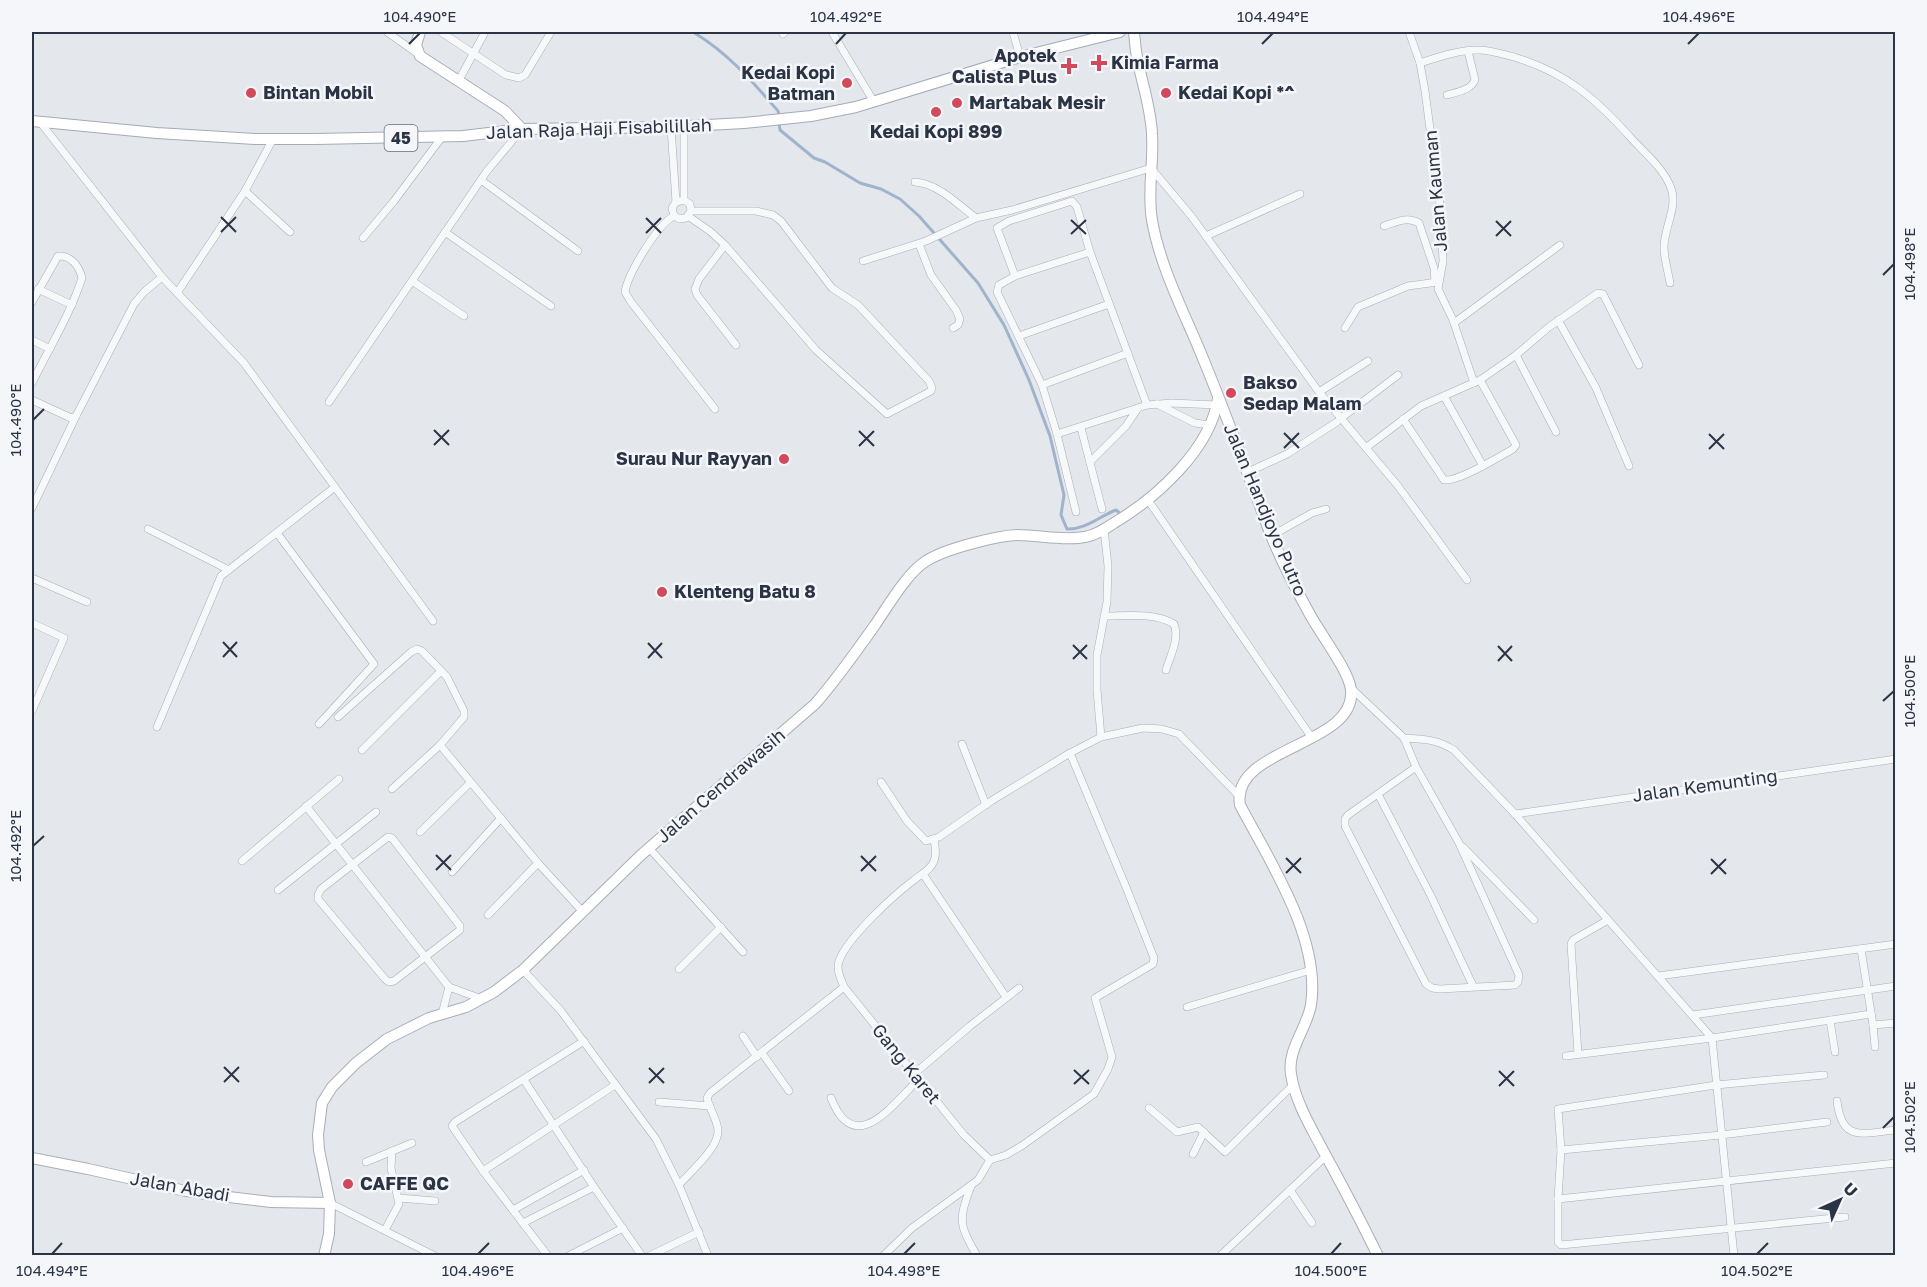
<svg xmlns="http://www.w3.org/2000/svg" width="1927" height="1287" viewBox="0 0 1927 1287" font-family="'Golos Text',sans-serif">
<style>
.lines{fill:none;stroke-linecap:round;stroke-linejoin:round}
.stream{stroke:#9fb4cc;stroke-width:3}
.street-casing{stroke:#a9aeb7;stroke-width:8}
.secondary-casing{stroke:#a9aeb7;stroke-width:12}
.primary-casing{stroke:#a3abb8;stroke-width:12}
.street{stroke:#f7f8fa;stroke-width:7}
.secondary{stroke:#fff;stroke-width:10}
.primary{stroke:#fff;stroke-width:10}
.ticks{fill:none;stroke:#2b3445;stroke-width:2}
.poi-dot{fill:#d1495b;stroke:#f4f6f9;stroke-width:2}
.labels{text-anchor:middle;stroke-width:5;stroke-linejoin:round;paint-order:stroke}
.shield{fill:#f4f6f9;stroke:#676e7b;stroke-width:1.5}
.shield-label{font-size:16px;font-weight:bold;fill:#2b3445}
.poi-label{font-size:18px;font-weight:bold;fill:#2b3445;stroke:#f4f6f9;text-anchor:start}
.street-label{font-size:18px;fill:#2b3445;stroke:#f4f6f9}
.neatline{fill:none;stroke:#2b3445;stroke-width:2}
.ticks-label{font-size:15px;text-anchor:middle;fill:#2b3445}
</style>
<rect width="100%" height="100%" fill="#e4e7ec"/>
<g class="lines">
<g class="stream">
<path d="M693,32C728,53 752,81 778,111L779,115"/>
<path d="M779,122L780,130L814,158L825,162L860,183L881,189L900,199L919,216L978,283L1004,325L1029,380L1050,436L1064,495L1061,515L1067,529C1085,530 1100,516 1116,510L1122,515"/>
</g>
<g class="street-casing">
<g id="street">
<path d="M387,32L418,54"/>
<path d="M441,32L506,75L519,78L525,75L551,32"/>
<path d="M832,32L874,102"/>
<path d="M1013,32L1020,57"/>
<path d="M1409,32L1420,63L1425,91L1441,212L1443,261L1438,289L1453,320L1474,383"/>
<path d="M783,34L785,32"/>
<path d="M1420,63C1438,57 1459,50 1478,50C1490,50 1502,54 1514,57C1567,73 1595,98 1632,139C1645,153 1664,169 1671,188C1678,207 1664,228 1664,247C1664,258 1668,271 1670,283"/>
<path d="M459,80L485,32"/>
<path d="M1447,95C1457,92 1471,90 1475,80L1468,51"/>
<path d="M40,122L162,277L244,363L433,621"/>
<path d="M671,127L676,202"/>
<path d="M481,180L578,251"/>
<path d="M915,182C939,184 957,204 976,218"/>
<path d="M245,191L290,232"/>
<path d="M684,200L676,202L672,208L674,216L680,219L686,218L691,211L690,204L684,200V126"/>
<path d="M674,216C658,224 628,273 625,292L631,302L715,409"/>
<path d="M688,216L711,232L725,245L816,350L887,414L931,391L932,388L929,381L858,305L832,288L781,221L773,215L756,211H691"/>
<path d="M1384,226C1396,222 1407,216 1419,223L1434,268L1435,282"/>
<path d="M445,232L551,306"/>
<path d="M1206,236L1300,194"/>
<path d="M363,238L394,201L442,137"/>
<path d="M919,244L931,275L956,310L960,319L958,325L953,328"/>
<path d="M725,245L699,279L695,289L697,295L736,345"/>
<path d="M863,261L926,241L976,218L1012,210L1151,168L1192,217L1319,392L1398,486L1467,580"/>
<path d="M1015,276L997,228L1009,221L1072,201L1077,207L1090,252L1147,405"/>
<path d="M412,281L464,316"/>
<path d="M38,289L72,305"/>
<path d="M177,293L245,191L273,139"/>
<path d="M32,302L58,256C71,255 79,266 82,278C70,315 49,348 32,383"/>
<path d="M1558,320L1596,388L1629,466"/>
<path d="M1454,323L1560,245"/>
<path d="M1345,328L1358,307L1408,286L1438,282"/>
<path d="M1019,336L1109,304"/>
<path d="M32,340L50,349"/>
<path d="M1516,355L1556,432"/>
<path d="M1042,385L1128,353"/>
<path d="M1319,392L1368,361"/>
<path d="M1444,396L1483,466"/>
<path d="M32,400L71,418L76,416L134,304L144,292L162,277"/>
<path d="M329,402L487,171L522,129"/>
<path d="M1157,404L1195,423L1210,425"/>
<path d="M1340,419L1398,375"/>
<path d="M1403,419L1444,480C1458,482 1499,457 1513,449L1516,445L1480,380"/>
<path d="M1081,428L1102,509"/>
<path d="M1057,434L1147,405L1172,403L1217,405"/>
<path d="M1367,447L1421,406L1480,380L1516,355L1549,327L1598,293L1603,294L1639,365"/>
<path d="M1090,462L1126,426L1138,408"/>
<path d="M1246,473L1287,454L1337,422"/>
<path d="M1148,500L1312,738"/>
<path d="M32,508L76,416"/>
<path d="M1076,512L1057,434L1042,385L997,292L999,285L1015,276L1090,252"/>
<path d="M148,529L229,570"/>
<path d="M277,533L374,664L319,724"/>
<path d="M1271,536L1312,513L1326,509"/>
<path d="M32,578L87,602"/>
<path d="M1104,616C1126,616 1155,612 1174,624C1180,639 1170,656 1166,670"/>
<path d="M32,623L64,638L32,711"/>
<path d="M1351,688L1404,738L1416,767L1459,843L1519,975L1518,982L1515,985L1440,989L1432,988L1426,984L1345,826V819L1348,815L1416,767"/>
<path d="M338,717L411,652L417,649L422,651L447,677L464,711V717L440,745L538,863L582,911"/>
<path d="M157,727L221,576L335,487"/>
<path d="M1101,737L1097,690V655L1107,602L1108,566L1104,529"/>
<path d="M1404,738C1423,739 1437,739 1454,750L1515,814L1712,1038L1734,1256"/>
<path d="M962,744L986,805"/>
<path d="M362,750L441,671"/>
<path d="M881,782L907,821L926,841L939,837L991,801L1070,753L1101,737L1143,728L1162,729L1179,734L1239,796"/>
<path d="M392,789L440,745"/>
<path d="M1378,794L1431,896L1473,986"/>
<path d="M306,806L449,987L482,999"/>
<path d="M1515,814L1896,759"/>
<path d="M420,832L470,783"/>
<path d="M388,837L392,838L460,926V930L394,981L389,982L385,979L318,899V895L321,889Z"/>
<path d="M934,839C935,846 937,855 934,861C930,871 921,874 914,880C894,895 847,938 839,961C836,970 841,979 844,987L964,1135L990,1160L1006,1155L1023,1145L1094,1094L1108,1069L1112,1057L1095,998L1153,964L1154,958L1126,887L1070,753"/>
<path d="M1463,847L1534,920"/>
<path d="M649,848L743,952"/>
<path d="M242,861L339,779"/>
<path d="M452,872L501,818"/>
<path d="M923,874L1006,997"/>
<path d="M278,890L376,812"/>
<path d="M488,915L538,863"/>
<path d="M1861,949L1873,1025L1896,1023"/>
<path d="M679,969L721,927"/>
<path d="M523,970L561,1011L656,1139L679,1185L708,1256"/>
<path d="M1658,976L1896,944"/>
<path d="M1187,1007L1311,970"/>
<path d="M442,1014L449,987"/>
<path d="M1693,1015L1896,986"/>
<path d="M1830,1020L1835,1052"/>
<path d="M1873,1025L1875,1047"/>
<path d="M743,1036L757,1057"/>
<path d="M762,1053L789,1091"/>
<path d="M1578,1054L1571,944L1573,940L1608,920"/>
<path d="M1566,1056L1712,1038L1871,1014"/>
<path d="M914,1074L970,1026L1019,988"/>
<path d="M1824,1075L1716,1085L1558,1109L1561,1150L1558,1199V1242L1561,1245L1845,1217"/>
<path d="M524,1080L594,1187L642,1256"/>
<path d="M831,1098C855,1159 893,1104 918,1080"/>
<path d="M1837,1101C1842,1143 1862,1133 1896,1130"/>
<path d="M659,1102L710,1106"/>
<path d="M1149,1108L1177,1132L1198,1127L1225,1152L1293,1085"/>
<path d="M1561,1150L1721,1135L1827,1122"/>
<path d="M1193,1154L1204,1132"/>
<path d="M366,1162L412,1143"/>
<path d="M483,1171L615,1085"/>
<path d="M679,1185C690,1172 719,1148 718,1130C717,1119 709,1108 707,1098L710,1093L844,987"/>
<path d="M971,1186C958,1221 959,1224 977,1256"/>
<path d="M1290,1190L1312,1223"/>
<path d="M399,1198L435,1201"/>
<path d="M1558,1199L1896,1163"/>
<path d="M330,1203L435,1256"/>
<path d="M513,1210L584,1170"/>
<path d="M523,1223L594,1187"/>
<path d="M385,1230L399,1204L391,1168L392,1151"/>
<path d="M548,1256L483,1171L452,1126L455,1122L584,1041"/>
<path d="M568,1256L623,1228"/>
<path d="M649,1256L699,1232"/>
<path d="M883,1256L912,1228L978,1180L990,1160"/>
<path d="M1220,1256L1326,1156"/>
</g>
</g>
<g class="secondary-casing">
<g id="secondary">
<path d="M420,32L416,45L420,56L505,111L522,129"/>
<path d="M1134,32C1135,43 1136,56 1139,67C1144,89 1151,111 1152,134C1154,162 1147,191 1152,220C1160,267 1184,312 1202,356C1226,414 1248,474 1270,533C1281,560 1294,586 1308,611C1318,631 1349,670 1351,690C1357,746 1230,747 1240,805C1270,862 1321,938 1311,1005C1307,1028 1287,1050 1291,1074C1295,1102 1312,1129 1325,1154C1343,1187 1361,1221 1378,1256"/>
<path d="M32,1158L88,1169L181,1190L212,1195L271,1202L330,1203"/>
<path d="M324,1256L329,1234L330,1203L319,1150L318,1135L322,1103L332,1087L356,1063L387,1039L429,1018L466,1007L494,992L523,970L641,855L815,704C837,679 856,652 875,625C888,606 907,573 926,561C945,549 995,536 1017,535C1040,535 1063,541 1085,537C1096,535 1105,529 1114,523C1156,498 1211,449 1218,398"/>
</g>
</g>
<g class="primary-casing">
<path id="primary" d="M32,121L157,133L255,139H315L463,136L522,129L671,127L744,123L811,116L856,107L1020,57L1120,32"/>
</g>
<use href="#street" class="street"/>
<use href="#secondary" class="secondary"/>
<use href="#primary" class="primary"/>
</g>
<path class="ticks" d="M409,44L420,33M836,44L846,33M1262,44L1273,33M1688,44L1699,33M221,217L236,232M646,218L661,233M1071,220L1086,234M1496,221L1511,236M221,232L236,217M646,233L661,218M1071,234L1086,220M1496,236L1511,221M1883,275L1894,264M33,420L44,409M434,430L449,445M859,431L874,446M1284,433L1299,448M1709,434L1724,449M434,445L449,430M859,446L874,431M1284,448L1299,433M1709,449L1724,434M223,642L237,657M648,643L662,658M1073,645L1087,659M1498,646L1512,661M223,657L237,642M648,658L662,643M1073,659L1087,645M1498,661L1512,646M1883,701L1894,691M33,846L44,836M436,855L451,870M861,856L876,871M1286,858L1301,873M1711,859L1726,874M436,870L451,855M861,871L876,856M1286,873L1301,858M1711,874L1726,859M224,1067L239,1082M649,1068L664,1083M1074,1070L1089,1084M1499,1071L1514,1086M224,1082L239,1067M649,1083L664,1068M1074,1084L1089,1070M1499,1086L1514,1071M1883,1128L1894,1117M52,1254L62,1243M478,1254L489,1243M904,1254L915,1243M1331,1254L1341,1243M1757,1254L1768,1243"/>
<g class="poi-dot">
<path d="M1096 54h6v6h6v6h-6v6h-6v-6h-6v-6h6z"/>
<path d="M1066 57h6v6h6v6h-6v6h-6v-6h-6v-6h6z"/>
<circle cx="847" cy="83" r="6"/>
<circle cx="251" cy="93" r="6"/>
<circle cx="1166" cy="93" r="6"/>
<circle cx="957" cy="103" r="6"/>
<circle cx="936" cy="112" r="6"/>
<circle cx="1231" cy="393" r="6"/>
<circle cx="784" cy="459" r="6"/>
<circle cx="662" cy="592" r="6"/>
<circle cx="348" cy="1184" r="6"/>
</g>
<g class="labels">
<rect class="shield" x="384.5" y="125" width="33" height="26" rx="4.5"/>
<g class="shield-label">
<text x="401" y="144">45</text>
</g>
<g class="poi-label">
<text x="1057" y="62" text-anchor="end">Apotek<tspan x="1057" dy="21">Calista Plus</tspan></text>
<text x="1111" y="69">Kimia Farma</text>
<text x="835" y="79" text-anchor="end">Kedai Kopi<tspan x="835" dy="21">Batman</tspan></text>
<text x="263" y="99">Bintan Mobil</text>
<text x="1178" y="99">Kedai Kopi *^</text>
<text x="969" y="109">Martabak Mesir</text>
<text x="936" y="138" text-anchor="middle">Kedai Kopi 899</text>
<text x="1243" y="389">Bakso<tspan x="1243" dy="21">Sedap Malam</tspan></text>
<text x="772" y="465" text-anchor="end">Surau Nur Rayyan</text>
<text x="674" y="598">Klenteng Batu 8</text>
<text x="360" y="1190">CAFFE QC</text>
</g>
<g class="street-label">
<text transform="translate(599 129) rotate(-2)" y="6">Jalan Raja Haji Fisabilillah</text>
<text transform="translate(1436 191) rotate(-95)" y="6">Jalan Kauman</text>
<text transform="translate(1265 510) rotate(67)" y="6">Jalan Handjoyo Putro</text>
<text transform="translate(721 786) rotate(-41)" y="6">Jalan Cendrawasih</text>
<text transform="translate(1705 786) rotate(-8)" y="6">Jalan Kemunting</text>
<text transform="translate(906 1064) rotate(51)" y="6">Gang Karet</text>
<text transform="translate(180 1187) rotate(10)" y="6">Jalan Abadi</text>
</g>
</g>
<rect width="1927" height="1287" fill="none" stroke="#f4f6f9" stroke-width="66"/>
<g transform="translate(1840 1200) rotate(45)" stroke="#f4f6f9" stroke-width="4.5" paint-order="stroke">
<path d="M0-4.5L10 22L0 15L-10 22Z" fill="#2b3445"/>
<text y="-9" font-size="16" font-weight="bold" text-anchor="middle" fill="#2b3445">U</text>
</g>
<rect x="33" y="33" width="1861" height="1221" class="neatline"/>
<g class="ticks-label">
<text x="420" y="22">104.490°E</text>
<text x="846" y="22">104.492°E</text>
<text x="1273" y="22">104.494°E</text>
<text x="1699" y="22">104.496°E</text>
<text transform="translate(1910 264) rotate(-90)" y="5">104.498°E</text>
<text transform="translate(16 420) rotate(-90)" y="5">104.490°E</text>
<text transform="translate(1910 691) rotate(-90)" y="5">104.500°E</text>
<text transform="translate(16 846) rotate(-90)" y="5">104.492°E</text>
<text transform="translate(1910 1117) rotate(-90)" y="5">104.502°E</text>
<text x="52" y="1276">104.494°E</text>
<text x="478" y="1276">104.496°E</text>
<text x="904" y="1276">104.498°E</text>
<text x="1331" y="1276">104.500°E</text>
<text x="1757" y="1276">104.502°E</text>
</g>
</svg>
